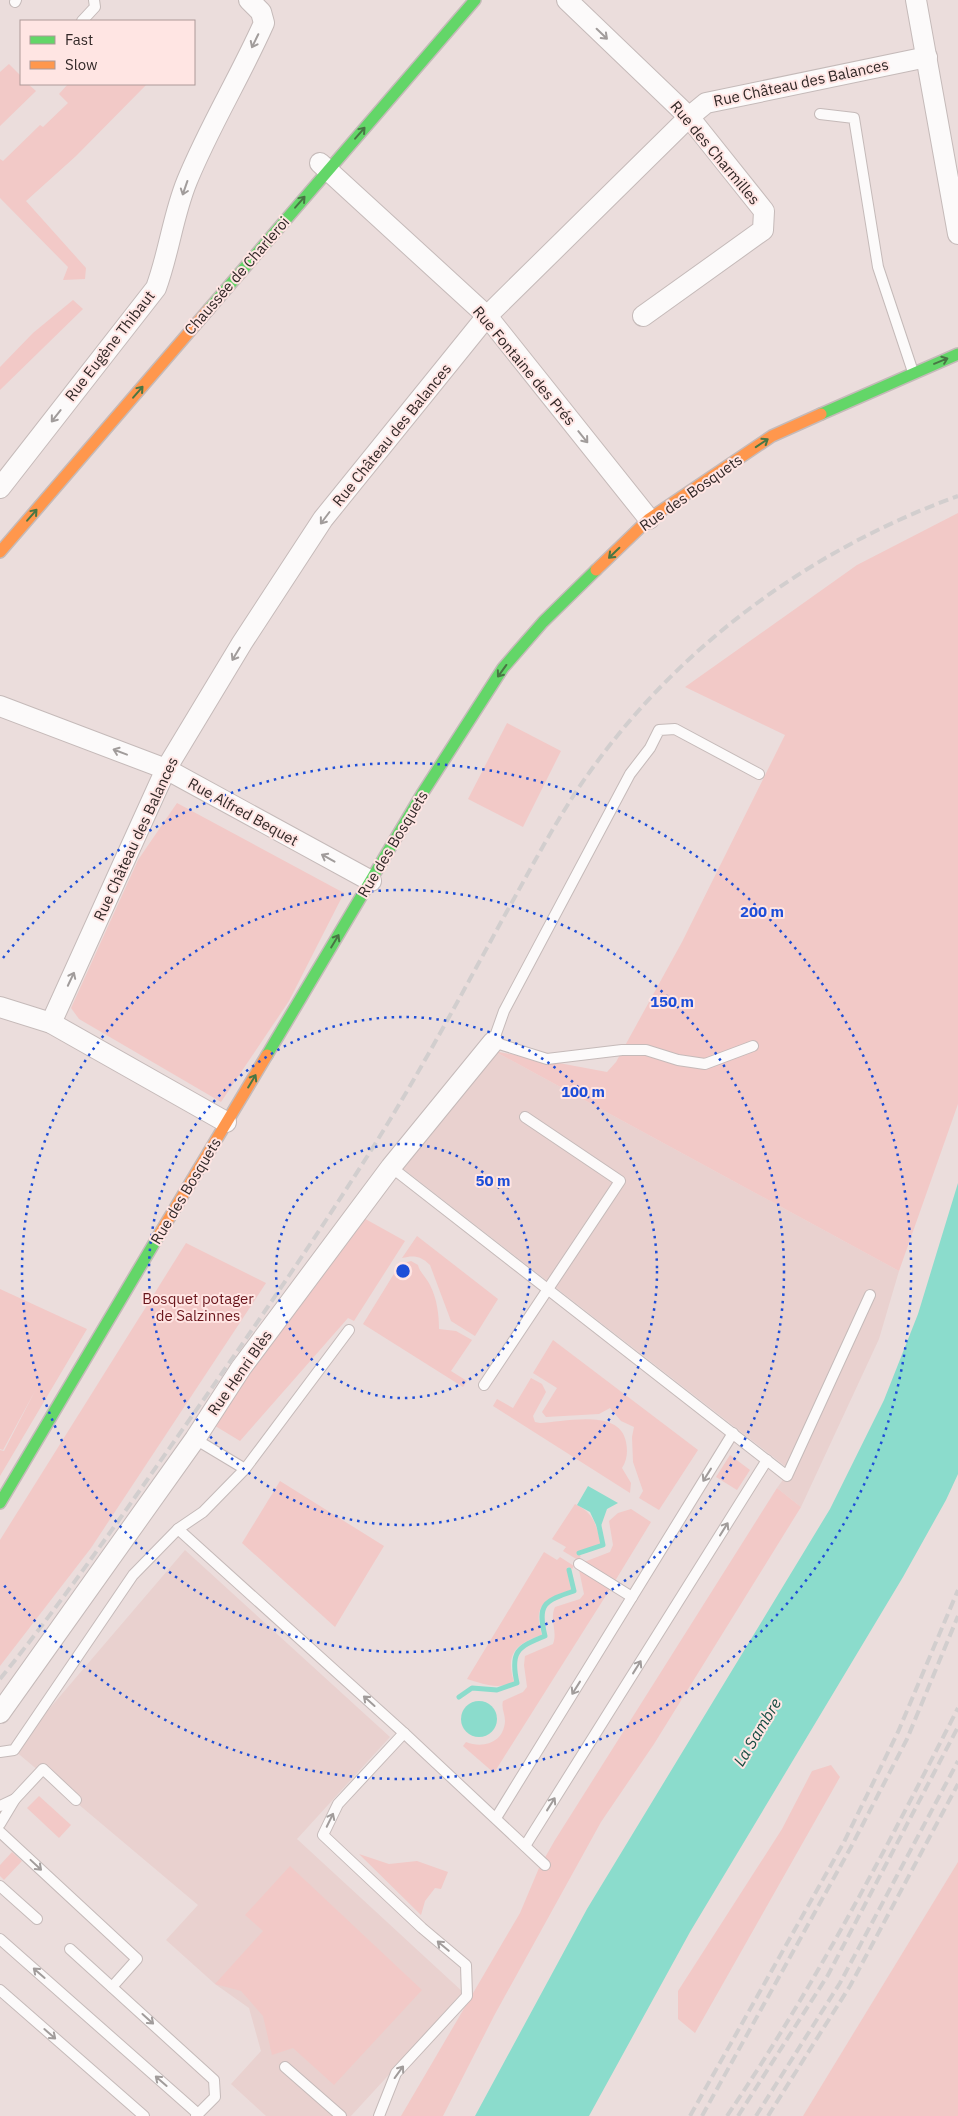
<svg xmlns="http://www.w3.org/2000/svg" width="958" height="2116" viewBox="0 0 958 2116" font-family="'IBM Plex Sans',sans-serif">
<style>
.built{fill:#e9d1cf}
.green{fill:#f2c9c7}
.water{fill:#8bdccc}
.lines{fill:none;stroke-linecap:round;stroke-linejoin:round}
.stream{stroke:#8bdccc;stroke-width:5}
.lane-casing{stroke:#c5bab9;stroke-width:12}
.street-casing{stroke:#c5bab9;stroke-width:22}
.fast-casing{stroke:#c5bab9;stroke-width:14}
.slow-casing{stroke:#c5bab9;stroke-width:14}
.lane{stroke:#fcfafa;stroke-width:10}
.street{stroke:#fcfafa;stroke-width:20}
.fast{stroke:#63d668;stroke-width:11}
.slow{stroke:#ff974d;stroke-width:11}
.rail{stroke:#d2cece;stroke-width:4;stroke-dasharray:10 5;stroke-linecap:butt}
.oneway{stroke:#a19c9b}
.oneway2{stroke:#487644}
.ring{fill:none;stroke:#1d4ed8;stroke-width:2.5;stroke-dasharray:2.5 5}
.labels{text-anchor:middle;stroke-width:4;stroke-linejoin:round;paint-order:stroke}
.street-label{font-size:15px;fill:#322827;stroke:#ffe5e3}
.park-label{font-size:15px;fill:#69151b;stroke:#ffe5e3}
.water-label{font-size:16px;font-style:italic;fill:#174d43;stroke:#ffe5e3}
.centre{fill:#1d4ed8;stroke:#ffe5e3;stroke-width:2.5}
.ring-label{font-size:15px;text-anchor:middle;font-weight:bold;fill:#1d4ed8;stroke:#ffe5e3;stroke-width:4;stroke-linejoin:round;paint-order:stroke}
</style>
<rect width="100%" height="100%" fill="#ebdddc"/>
<g class="built">
<path d="M494,1051L899,1271L879,1339L801,1507L777,1488L790,1470L397,1164Z"/>
<path d="M185,1550L390,1737L297,1839L464,1993L351,2116H266L231,2084L261,2051L249,2008L215,1984L166,1940L198,1905L14,1750Z"/>
</g>
<g class="green">
<path d="M9,64L21,76V84H28L36,91L0,126V72Z"/>
<path d="M68,84H147L76,156L26,201L86,268L85,279L63,280L68,267L0,198V159L3,161L40,125L43,127L68,103L59,94Z"/>
<path d="M73,300L83,309L0,390V367L33,333Z"/>
<path d="M958,513V1104L899,1271L494,1051L607,1072L616,1062L682,942L785,735L685,687L857,565Z"/>
<path d="M507,723L561,751L523,827L468,799Z"/>
<path d="M177,803L344,893L289,1001L221,1102L79,1019L71,1008L138,860Z"/>
<path d="M360,1216L405,1241L354,1321L348,1318L240,1441L212,1424Z"/>
<path d="M417,1236L498,1299L475,1336L451,1321L430,1265C421,1256 414,1255 402,1258Z"/>
<path d="M186,1243L266,1283L91,1548L0,1666V1540Z"/>
<path d="M411,1261L418,1265C420,1273 426,1277 430,1285C437,1299 439,1314 439,1329L456,1331L472,1340L451,1371L467,1381L463,1387L363,1324L400,1264Z"/>
<path d="M0,1289L87,1329L0,1476V1450L4,1451L36,1389L3,1450L0,1449Z"/>
<path d="M553,1340L698,1450L659,1510L639,1498L643,1491L633,1462L632,1437L634,1427L621,1421L610,1408L599,1414L546,1417L542,1412L557,1388L533,1373Z"/>
<path d="M531,1378L542,1384L546,1392L533,1416L535,1422L540,1423C564,1422 620,1408 626,1442C628,1452 627,1460 622,1468L631,1483L630,1493L493,1406L497,1399L513,1408Z"/>
<path d="M730,1455L750,1470L737,1490L716,1477Z"/>
<path d="M280,1481L384,1546L335,1627L242,1543Z"/>
<path d="M777,1488L801,1507L654,1744L601,1822L495,2014L443,2116H401L520,1913L539,1868L555,1840Z"/>
<path d="M575,1504C594,1513 596,1524 601,1544L578,1552L577,1554L581,1556L578,1560L563,1551L566,1547L552,1539Z"/>
<path d="M631,1509L651,1522L615,1581L584,1562L610,1552L613,1545L609,1521L618,1513Z"/>
<path d="M544,1552L557,1560L560,1557L574,1566L572,1569L568,1567L567,1570L571,1590C546,1598 532,1605 542,1635C516,1644 505,1653 514,1682C497,1690 484,1684 467,1679Z"/>
<path d="M579,1570L610,1589L494,1773L463,1746L466,1742C484,1749 504,1742 505,1721C505,1714 501,1708 503,1701L523,1692L527,1687L524,1665L525,1656L553,1644C558,1631 549,1620 555,1607L580,1599L584,1594Z"/>
<path d="M831,1765L840,1777L695,2033L678,2019V1991L782,1829L812,1771Z"/>
<path d="M39,1796L71,1825L59,1838L27,1808Z"/>
<path d="M12,1852L22,1861L4,1880L0,1876V1865Z"/>
<path d="M359,1854L389,1864L417,1861L448,1872L441,1889L435,1888L425,1901L421,1915Z"/>
<path d="M958,1862V2116H803Z"/>
<path d="M290,1866L422,1990L334,2085L293,2048L272,2055L263,2016L241,1991L215,1984L263,1931L245,1915Z"/>
</g>
<g class="water">
<path d="M958,1183V1474L946,1500L903,1577L690,1932L589,2116H475L587,1909L830,1509L884,1400L918,1314Z"/>
<path d="M588,1486L618,1503L607,1509L601,1526L597,1527L590,1512L577,1505Z"/>
<circle cx="479" cy="1719" r="18"/>
</g>
<g class="lines">
<g class="stream">
<path d="M579,1553L603,1545L599,1526"/>
<path d="M459,1697L472,1688L497,1690L517,1683C510,1652 517,1647 545,1636C537,1604 544,1601 574,1591L569,1570"/>
</g>
<g class="lane-casing">
<g id="lane">
<path d="M15,2L16,0"/>
<path d="M82,21L95,7L94,0"/>
<path d="M820,114L854,118L878,267L913,372"/>
<path d="M753,1046L705,1064L678,1060L646,1050H622L547,1059L493,1042L504,1011L630,774L650,748L659,730L675,729L759,774"/>
<path d="M391,1167L787,1476L870,1295"/>
<path d="M484,1385L620,1181L525,1117"/>
<path d="M245,1469L349,1330"/>
<path d="M178,1529L203,1512L245,1469L195,1439"/>
<path d="M579,1564L632,1597"/>
<path d="M404,1733L545,1865"/>
<path d="M0,1752L14,1750L133,1575L178,1529L404,1733L338,1804L323,1835L422,1928L466,1965L467,1996L396,2073L379,2116"/>
<path d="M0,1806L15,1799"/>
<path d="M496,1818L733,1433"/>
<path d="M0,1824L15,1799L43,1769L76,1800"/>
<path d="M0,1832L137,1959L112,1987"/>
<path d="M525,1846L767,1460"/>
<path d="M0,1886L37,1919"/>
<path d="M0,1939L197,2113"/>
<path d="M70,1949L214,2080L215,2097L196,2116"/>
<path d="M0,1990L144,2116"/>
<path d="M285,2067L341,2116"/>
</g>
</g>
<g class="street-casing">
<g id="street">
<path d="M567,0L689,117L764,211L763,230L643,316"/>
<path d="M916,0L958,234"/>
<path d="M320,163L487,316L649,519"/>
<path d="M0,488L156,288C169,253 173,215 187,181C209,127 240,77 264,23L261,12L249,0"/>
<path d="M0,706L166,769L371,881"/>
<path d="M0,1007L51,1023L226,1122"/>
<path d="M51,1023L166,769L242,643L323,519L487,316L689,117L706,103L927,57"/>
<path d="M0,1713L195,1439L241,1368L391,1167L493,1042"/>
</g>
</g>
<g class="fast-casing">
<g id="fast">
<path d="M209,309L475,0"/>
<path d="M821,414L958,354"/>
<path d="M267,1055L422,794L503,668L543,622L596,570"/>
<path d="M0,1503L159,1235"/>
</g>
</g>
<g class="slow-casing">
<g id="slow">
<path d="M0,552L209,309"/>
<path d="M596,570L649,519L772,436L821,414"/>
<path d="M159,1235L267,1055"/>
</g>
</g>
<use href="#lane" class="lane"/>
<use href="#street" class="street"/>
<use href="#fast" class="fast"/>
<use href="#slow" class="slow"/>
<g class="rail">
<path d="M0,1679C59,1606 112,1530 166,1453C233,1358 300,1262 363,1163C415,1082 460,997 506,913C534,863 560,812 594,766C684,642 814,548 958,496"/>
<path d="M690,2116L844,1842L898,1732L958,1590"/>
<path d="M702,2116L851,1847L907,1739L958,1616"/>
<path d="M727,2116C815,1986 887,1847 958,1708"/>
<path d="M738,2116L828,1975L958,1727"/>
<path d="M756,2116L840,1983L958,1761"/>
<path d="M768,2116L850,1986L958,1784"/>
</g>
</g>
<defs><path id="oneway-shaft" d="M-6 0H5M1.5-3L5.5 0L1.5 3" fill="none" stroke-width="1.6" stroke-linecap="round" stroke-linejoin="round" transform="scale(1.25)"/></defs>
<g class="oneway">
<use href="#oneway-shaft" transform="translate(602 34) rotate(44)"/>
<use href="#oneway-shaft" transform="translate(255 41) rotate(116)"/>
<use href="#oneway-shaft" transform="translate(185 188) rotate(109)"/>
<use href="#oneway-shaft" transform="translate(56 416) rotate(128)"/>
<use href="#oneway-shaft" transform="translate(583 437) rotate(51)"/>
<use href="#oneway-shaft" transform="translate(325 518) rotate(127)"/>
<use href="#oneway-shaft" transform="translate(236 654) rotate(121)"/>
<use href="#oneway-shaft" transform="translate(120 752) rotate(-159)"/>
<use href="#oneway-shaft" transform="translate(328 858) rotate(-151)"/>
<use href="#oneway-shaft" transform="translate(71 979) rotate(-65)"/>
<use href="#oneway-shaft" transform="translate(707 1475) rotate(122)"/>
<use href="#oneway-shaft" transform="translate(724 1529) rotate(-58)"/>
<use href="#oneway-shaft" transform="translate(637 1667) rotate(-58)"/>
<use href="#oneway-shaft" transform="translate(576 1688) rotate(122)"/>
<use href="#oneway-shaft" transform="translate(369 1701) rotate(-138)"/>
<use href="#oneway-shaft" transform="translate(551 1804) rotate(-58)"/>
<use href="#oneway-shaft" transform="translate(330 1820) rotate(-64)"/>
<use href="#oneway-shaft" transform="translate(36 1865) rotate(43)"/>
<use href="#oneway-shaft" transform="translate(443 1946) rotate(-140)"/>
<use href="#oneway-shaft" transform="translate(39 1973) rotate(-139)"/>
<use href="#oneway-shaft" transform="translate(148 2019) rotate(42)"/>
<use href="#oneway-shaft" transform="translate(50 2034) rotate(41)"/>
<use href="#oneway-shaft" transform="translate(399 2072) rotate(-54)"/>
<use href="#oneway-shaft" transform="translate(161 2081) rotate(-139)"/>
</g>
<g class="oneway2">
<use href="#oneway-shaft" transform="translate(360 133) rotate(-49)"/>
<use href="#oneway-shaft" transform="translate(300 202) rotate(-49)"/>
<use href="#oneway-shaft" transform="translate(941 361) rotate(-22)"/>
<use href="#oneway-shaft" transform="translate(138 392) rotate(-49)"/>
<use href="#oneway-shaft" transform="translate(762 443) rotate(-34)"/>
<use href="#oneway-shaft" transform="translate(32 515) rotate(-49)"/>
<use href="#oneway-shaft" transform="translate(614 553) rotate(136)"/>
<use href="#oneway-shaft" transform="translate(502 671) rotate(126)"/>
<use href="#oneway-shaft" transform="translate(335 941) rotate(-59)"/>
<use href="#oneway-shaft" transform="translate(252 1081) rotate(-59)"/>
</g>
<g class="ring">
<circle cx="403" cy="1271" r="127"/>
<circle cx="403" cy="1271" r="254"/>
<circle cx="403" cy="1271" r="381"/>
<path d="M3 958A508 508 0 1 1 3 1584"/>
</g>
<g class="labels">
<g class="street-label">
<text transform="translate(801 83) rotate(-12)" y="5">Rue Château des Balances</text>
<text transform="translate(715 153) rotate(50)" y="5">Rue des Charmilles</text>
<text transform="translate(237 276) rotate(-49)" y="5">Chaussée de Charleroi</text>
<text transform="translate(110 346) rotate(-52)" y="5">Rue Eugène Thibaut</text>
<text transform="translate(524 366) rotate(50)" y="5">Rue Fontaine des Prés</text>
<text transform="translate(392 435) rotate(-51)" y="5">Rue Château des Balances</text>
<text transform="translate(691 493) rotate(-35)" y="5">Rue des Bosquets</text>
<text transform="translate(243 812) rotate(29)" y="5">Rue Alfred Bequet</text>
<text transform="translate(136 839) rotate(-65)" y="5">Rue Château des Balances</text>
<text transform="translate(393 844) rotate(-59)" y="5">Rue des Bosquets</text>
<text transform="translate(186 1191) rotate(-59)" y="5">Rue des Bosquets</text>
<text transform="translate(240 1373) rotate(-55)" y="5">Rue Henri Blès</text>
</g>
<g class="park-label">
<text x="198" y="1304">Bosquet potager<tspan x="198" dy="17">de Salzinnes</tspan></text>
</g>
<g class="water-label">
<text transform="translate(757 1732) rotate(-59)" y="6">La Sambre</text>
</g>
</g>
<circle cx="403" cy="1271" r="8" class="centre"/>
<g class="ring-label">
<text x="762" y="917">200 m</text>
<text x="672" y="1007">150 m</text>
<text x="583" y="1097">100 m</text>
<text x="493" y="1186">50 m</text>
</g>
<rect x="20" y="20" width="175" height="65" fill="#ffe5e3" stroke="#ad9998"/>
<rect x="30" y="36" width="25" height="8" fill="#63d668" stroke="#ad9998"/>
<text x="65" y="45" font-size="15" fill="#322827">Fast</text>
<rect x="30" y="61" width="25" height="8" fill="#ff974d" stroke="#ad9998"/>
<text x="65" y="70" font-size="15" fill="#322827">Slow</text>
</svg>
